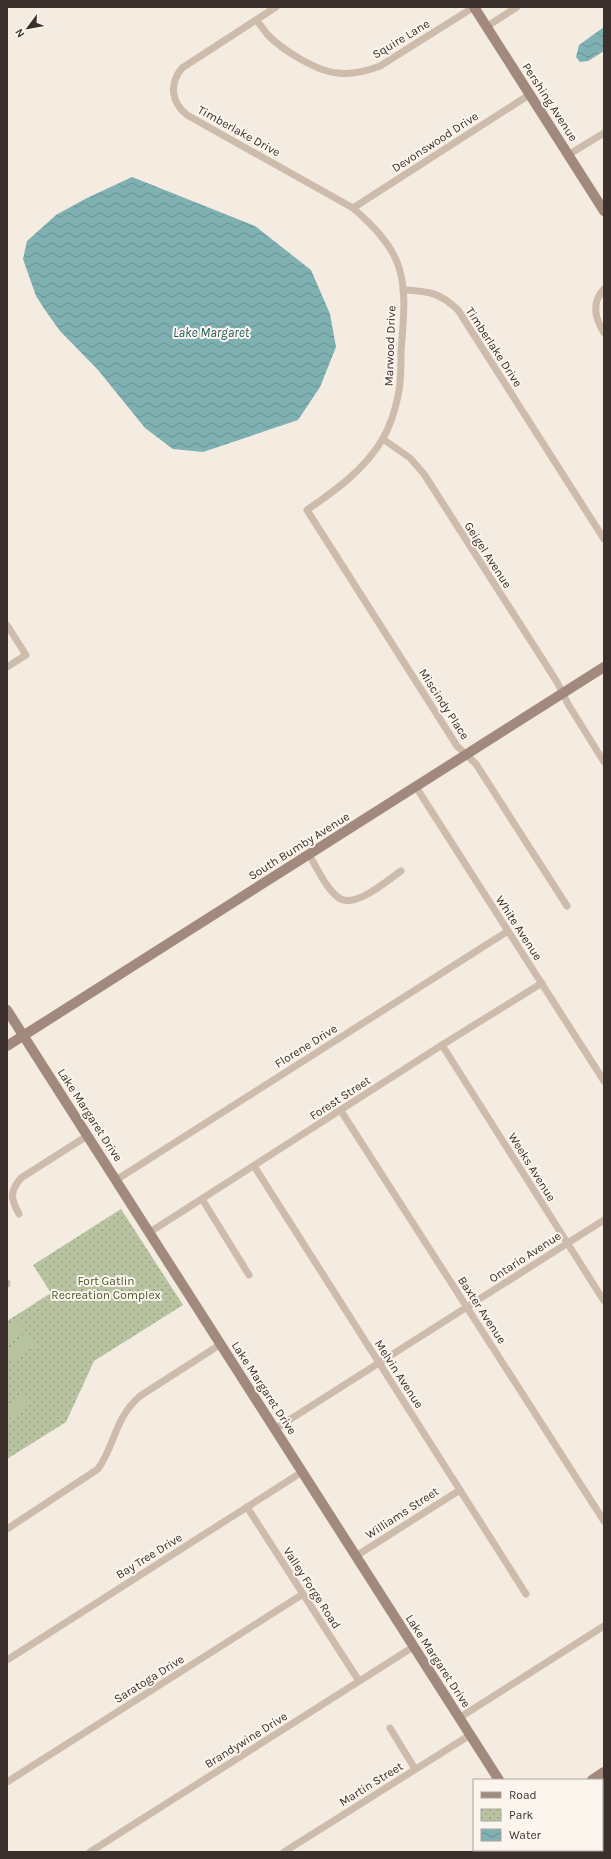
<svg xmlns="http://www.w3.org/2000/svg" width="611" height="1859" viewBox="0 0 611 1859" font-family="Karla,sans-serif">
<style>
.park{fill:url(#park-dots)}
.pitch{fill:#b8c4a0}
.water{fill:url(#water-waves)}
.lines{fill:none;stroke-linecap:round;stroke-linejoin:round}
.street{stroke:#cdbbac;stroke-width:7}
.secondary{stroke:#a18a7d;stroke-width:10}
.labels{text-anchor:middle;stroke-width:4;stroke-linejoin:round;paint-order:stroke}
.street-label{font-size:12px;fill:#3b302b;stroke:#fbf5ee}
.park-label{font-size:12px;fill:#4a5a2e;stroke:#fbf5ee}
.water-label{font-size:13px;font-style:italic;fill:#1f5a5e;stroke:#fbf5ee}
</style>
<defs>
<pattern id="park-dots" width="8" height="8" patternUnits="userSpaceOnUse"><rect width="8" height="8" fill="#b8c4a0"/><path d="M2 2h.1M6 6h.1" fill="none" stroke="#97a083" stroke-width="1.8" stroke-linecap="round"/></pattern>
<pattern id="water-waves" width="16" height="10" patternUnits="userSpaceOnUse"><rect width="16" height="10" fill="#7fb0b2"/><path d="M0 5q4-4 8 0t8 0" fill="none" stroke="#699091"/></pattern>
</defs>
<rect width="100%" height="100%" fill="#f4ebe1"/>
<path class="park" d="M121,1209L183,1305L94,1361L66,1422L7,1459V1321L51,1293L33,1265Z"/>
<g class="pitch">
<path d="M19,1321L26,1331L7,1344V1329Z"/>
<path d="M28,1336L35,1346L12,1361L7,1353V1349Z"/>
<path d="M22,1395L29,1406L7,1420V1405Z"/>
</g>
<g class="water">
<path d="M604,27V51L588,61L580,62L576,57L579,45Z"/>
<path d="M132,177L255,226L311,270L330,314L336,347L320,387L298,420L203,452L173,449L145,428L98,370L60,331L45,310L36,296L23,259L27,241L56,215L85,199Z"/>
</g>
<g class="lines">
<g class="street">
<path d="M276,7L182,68C169,84 171,102 187,115L353,208C370,223 388,240 397,262C408,289 403,323 401,352C401,365 401,379 399,391C396,407 390,427 382,440C364,470 336,490 307,510L457,746L476,764L567,906"/>
<path d="M257,21C261,25 264,31 268,35C282,50 318,72 338,73C353,75 367,71 380,66L474,7"/>
<path d="M486,27L517,7"/>
<path d="M568,155L604,133"/>
<path d="M353,208L529,95"/>
<path d="M604,289C591,303 595,318 604,333"/>
<path d="M403,290C428,291 439,292 458,310L604,539"/>
<path d="M383,439L410,458L424,474L557,682L568,704L604,762"/>
<path d="M7,625L26,655L7,667"/>
<path d="M416,787L604,1081"/>
<path d="M309,855C318,869 326,889 339,898C355,909 388,880 401,871"/>
<path d="M442,1045L604,1301"/>
<path d="M341,1111L604,1521"/>
<path d="M254,1166L526,1594"/>
<path d="M116,1180L508,931"/>
<path d="M202,1199L249,1275"/>
<path d="M19,1214C10,1198 10,1191 21,1178L87,1136"/>
<path d="M150,1232L442,1045L542,983"/>
<path d="M7,1283V1284"/>
<path d="M275,1429L604,1220"/>
<path d="M247,1507L359,1681"/>
<path d="M7,1529L98,1469C116,1443 114,1419 140,1396L221,1344"/>
<path d="M356,1556L460,1490"/>
<path d="M7,1660L302,1472"/>
<path d="M459,1718L604,1626"/>
<path d="M390,1728L415,1769"/>
<path d="M7,1782L303,1594"/>
<path d="M578,1850L580,1852"/>
<path d="M90,1852L413,1647"/>
<path d="M284,1852L470,1735"/>
</g>
<g class="secondary">
<path d="M474,7L604,211"/>
<path d="M7,1010L499,1780"/>
<path d="M7,1046L604,667"/>
<path d="M592,1780L604,1772"/>
<path d="M478,1852L481,1850"/>
</g>
</g>
<g class="labels">
<g class="street-label">
<text transform="translate(401 39) rotate(-31)" y="4">Squire Lane</text>
<text transform="translate(550 102) rotate(57)" y="4">Pershing Avenue</text>
<text transform="translate(239 131) rotate(29)" y="4">Timberlake Drive</text>
<text transform="translate(435 142) rotate(-33)" y="4">Devonswood Drive</text>
<text transform="translate(390 346) rotate(-88)" y="4">Marwood Drive</text>
<text transform="translate(494 347) rotate(57)" y="4">Timberlake Drive</text>
<text transform="translate(488 555) rotate(57)" y="4">Geigel Avenue</text>
<text transform="translate(444 704) rotate(57)" y="4">Miscindy Place</text>
<text transform="translate(299 846) rotate(-32)" y="4">South Bumby Avenue</text>
<text transform="translate(519 928) rotate(57)" y="4">White Avenue</text>
<text transform="translate(306 1046) rotate(-32)" y="4">Florene Drive</text>
<text transform="translate(340 1098) rotate(-33)" y="4">Forest Street</text>
<text transform="translate(90 1115) rotate(57)" y="4">Lake Margaret Drive</text>
<text transform="translate(532 1167) rotate(58)" y="4">Weeks Avenue</text>
<text transform="translate(525 1257) rotate(-33)" y="4">Ontario Avenue</text>
<text transform="translate(482 1310) rotate(57)" y="4">Baxter Avenue</text>
<text transform="translate(399 1374) rotate(57)" y="4">Melvin Avenue</text>
<text transform="translate(264 1388) rotate(57)" y="4">Lake Margaret Drive</text>
<text transform="translate(402 1513) rotate(-33)" y="4">Williams Street</text>
<text transform="translate(149 1556) rotate(-32)" y="4">Bay Tree Drive</text>
<text transform="translate(312 1588) rotate(57)" y="4">Valley Forge Road</text>
<text transform="translate(438 1661) rotate(57)" y="4">Lake Margaret Drive</text>
<text transform="translate(149 1679) rotate(-32)" y="4">Saratoga Drive</text>
<text transform="translate(246 1740) rotate(-32)" y="4">Brandywine Drive</text>
<text transform="translate(371 1784) rotate(-32)" y="4">Martin Street</text>
</g>
<g class="park-label">
<text x="106" y="1285">Fort Gatlin<tspan x="106" dy="14">Recreation Complex</tspan></text>
</g>
<g class="water-label">
<text x="211" y="337">Lake Margaret</text>
</g>
</g>
<rect width="611" height="1859" fill="none" stroke="#3b302b" stroke-width="16"/>
<rect x="473" y="1779" width="130" height="72" fill="#fbf5ee" stroke="#aea6a0"/>
<rect x="481" y="1792" width="20" height="6" fill="#a18a7d" stroke="#aea6a0"/>
<text x="509" y="1799" font-size="12" fill="#3b302b">Road</text>
<rect x="481" y="1809" width="20" height="12" fill="url(#park-dots)" stroke="#aea6a0"/>
<text x="509" y="1819" font-size="12" fill="#3b302b">Park</text>
<rect x="481" y="1829" width="20" height="12" fill="url(#water-waves)" stroke="#aea6a0"/>
<text x="509" y="1839" font-size="12" fill="#3b302b">Water</text>
<g transform="translate(28 28) rotate(238)" stroke="#fbf5ee" stroke-width="3" paint-order="stroke">
<path d="M0-3L7 15L0 10L-7 15Z" fill="#3b302b"/>
<text y="-6" font-size="11" font-weight="bold" text-anchor="middle" fill="#3b302b">N</text>
</g>
</svg>
